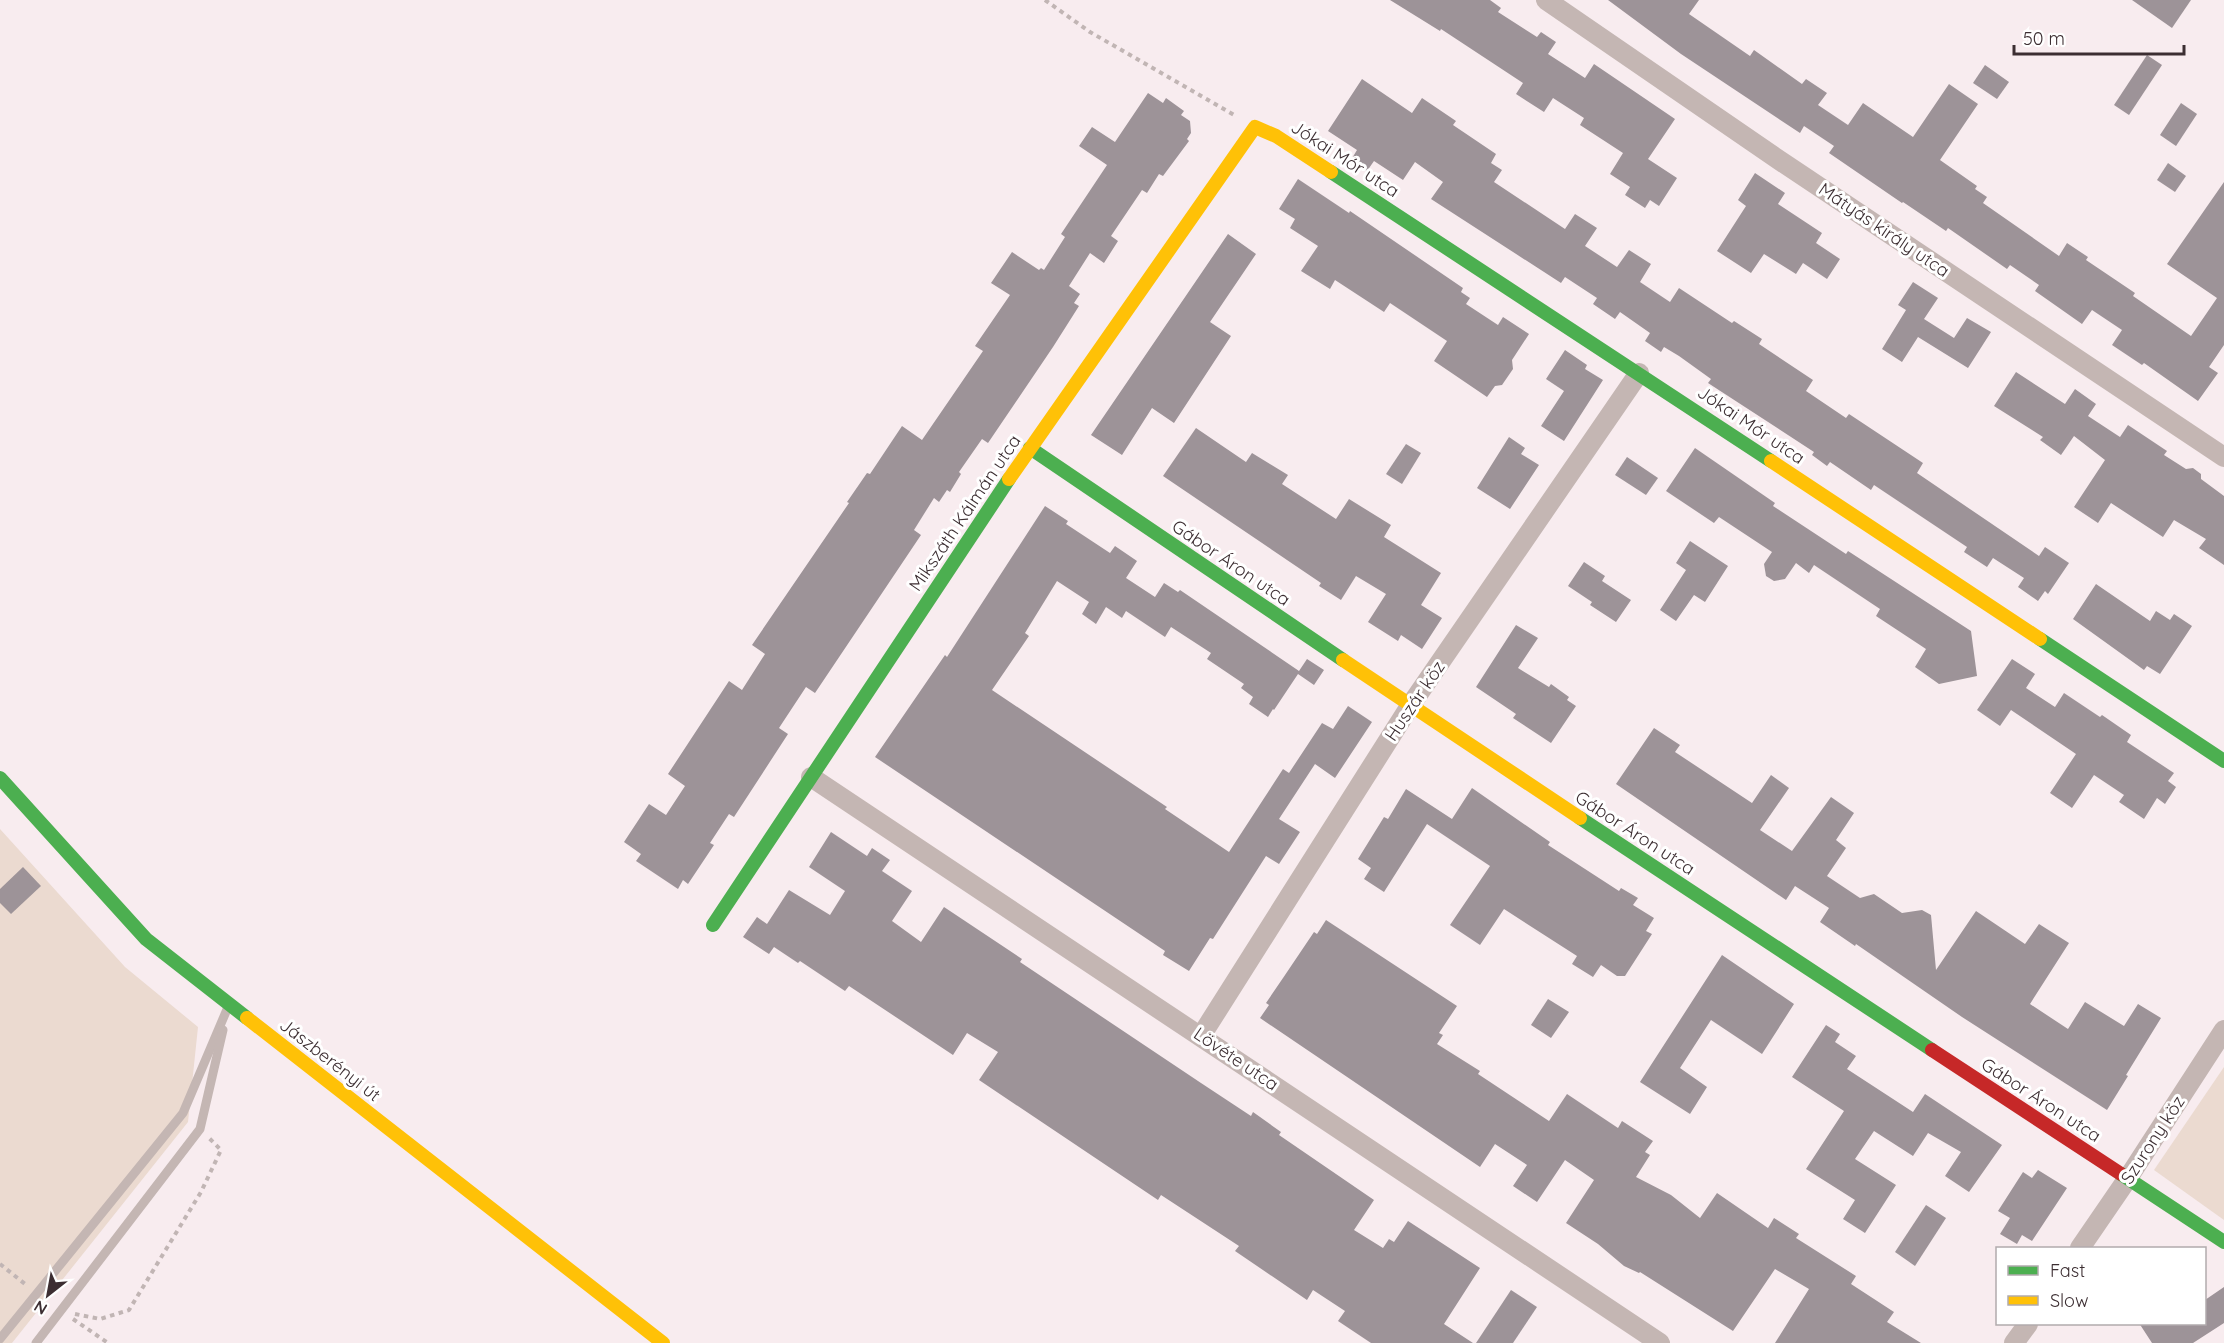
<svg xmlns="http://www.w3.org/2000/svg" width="2224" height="1343" viewBox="0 0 2224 1343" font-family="Quicksand,sans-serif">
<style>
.green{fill:#ebdad0}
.building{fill:#9d9398}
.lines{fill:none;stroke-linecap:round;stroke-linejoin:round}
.path{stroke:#c1b5b4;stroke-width:4;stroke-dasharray:4.5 4.5;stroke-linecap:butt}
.lane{stroke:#c4b6b3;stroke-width:9}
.street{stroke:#c4b6b3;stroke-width:20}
.fast{stroke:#4caf50;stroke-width:14}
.slow{stroke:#ffc107;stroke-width:14}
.jam{stroke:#c62828;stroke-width:14}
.labels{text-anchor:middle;stroke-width:6;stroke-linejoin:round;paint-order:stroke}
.street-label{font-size:18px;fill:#3c2e32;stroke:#fff}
</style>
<rect width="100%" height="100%" fill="#f8ecef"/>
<g class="green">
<path d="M0,829L125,967L198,1027L188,1122L12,1343H0Z"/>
<path d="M2224,1067V1220L2154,1170Z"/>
</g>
<g class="building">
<path d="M1390,0H1490L1501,8L1498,12L1537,37L1541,32L1556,42L1548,54L1585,78L1594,64L1675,119L1648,159L1677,178L1659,206L1650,200L1645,208L1625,195L1630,187L1610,174L1623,153L1580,125L1584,118L1553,98L1544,112L1516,94L1523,83L1441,29L1440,31Z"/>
<path d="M1608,0H1699L1689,14L1750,56L1754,50L1802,84L1806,79L1827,93L1818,105L1848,125L1863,103L1913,137L1949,84L1978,104L1940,160L1977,186L1975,189L1987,197L1983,203L2059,256L2067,243L2088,257L2086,260L2135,293L2133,296L2191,336L2217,298L2167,264L2224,182V345L2209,367L2218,373L2198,401L2144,363L2142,365L2112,345L2122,330L2092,310L2082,324L2035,291L2039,285L2010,265L2007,269L1948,228L1946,231L1903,202L1902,203L1829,153L1834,146L1804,126L1800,133L1681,54Z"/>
<path d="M2132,0H2191L2172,28Z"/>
<path d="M2147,55L2162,65L2129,115L2114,105Z"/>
<path d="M1985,65L2009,82L1997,99L1973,83Z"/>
<path d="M1362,79L1412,113L1422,98L1456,121L1453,125L1496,154L1491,163L1502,170L1494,182L1565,229L1575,214L1597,228L1585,246L1617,267L1629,250L1651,264L1640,282L1670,302L1679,288L1732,323L1734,321L1762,339L1759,344L1813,380L1806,391L1846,418L1849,414L1923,463L1917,473L2039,556L2045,547L2069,563L2048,594L2045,591L2038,601L2018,587L2024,578L1993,558L1987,567L1964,552L1967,547L1874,485L1871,490L1830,462L1827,466L1812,455L1814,452L1708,383L1711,379L1679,356L1664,347L1661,352L1645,341L1650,333L1620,312L1615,319L1593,304L1597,298L1565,277L1561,283L1431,199L1443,182L1415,162L1403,180L1374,161L1367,171L1351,160L1357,150L1328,131Z"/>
<path d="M1148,93L1163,103L1166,98L1184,111L1181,115L1190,121L1191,133L1187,139L1189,141L1163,176L1159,174L1147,193L1142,190L1111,236L1118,241L1104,263L1090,253L1069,286L1080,294L1074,303L1079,306L1053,347L988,443L982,439L959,472L961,474L950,492L947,490L939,502L934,498L914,530L921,535L815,693L806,687L779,728L788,734L734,817L729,814L710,843L714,845L688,884L683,880L678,889L636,861L641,854L624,842L649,804L666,815L685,786L668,774L729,681L742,690L765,654L752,645L849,503L847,502L867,473L870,474L902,426L922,440L983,351L975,346L1010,295L991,283L1012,252L1039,270L1041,268L1044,270L1065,237L1061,234L1107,165L1079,146L1092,127L1115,142Z"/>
<path d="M2181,103L2197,114L2176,146L2160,135Z"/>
<path d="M2168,163L2186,176L2175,192L2157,180Z"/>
<path d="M1755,173L1785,193L1778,204L1822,233L1816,243L1840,259L1827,279L1803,263L1796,274L1764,254L1751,273L1717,251L1746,206L1738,200Z"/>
<path d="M1298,179L1349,213L1350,211L1463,288L1461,292L1470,298L1466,304L1498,325L1503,317L1529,334L1512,360L1513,369L1502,385L1495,386L1487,397L1434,361L1447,341L1390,303L1384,312L1335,280L1330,289L1301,271L1318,246L1290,228L1295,219L1279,209Z"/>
<path d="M1228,234L1256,254L1210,322L1231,336L1174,423L1152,408L1122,455L1091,435Z"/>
<path d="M1913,282L1938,298L1924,319L1954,338L1967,318L1991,332L1968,368L1918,337L1902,362L1882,349L1906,310L1898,305Z"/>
<path d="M1565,350L1587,365L1585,369L1603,380L1564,441L1541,426L1564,391L1546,379Z"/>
<path d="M2016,372L2065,404L2075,389L2096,404L2088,416L2120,437L2128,425L2167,451L2164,455L2186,469L2193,468L2201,474V479L2224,496V565L2199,548L2206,539L2174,520L2163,537L2111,503L2098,523L2074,507L2105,460L2074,436L2061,455L2040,440L2043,437L1994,406Z"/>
<path d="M1196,428L1246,462L1252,453L1288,475L1282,484L1336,519L1349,499L1391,525L1384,537L1441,573L1421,605L1442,618L1422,649L1401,635L1398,641L1368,622L1386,594L1356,576L1341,600L1319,586L1321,583L1163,476Z"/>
<path d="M1509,437L1525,448L1521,454L1539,465L1510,509L1477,488Z"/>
<path d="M1406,444L1421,453L1402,484L1386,474Z"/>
<path d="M1695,448L1775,503L1773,506L1846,554L1848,551L1971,631L1977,676L1939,684L1915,667L1926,649L1876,616L1880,609L1814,565L1809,573L1796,563L1785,579L1774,581L1766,576L1764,564L1772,552L1719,517L1714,523L1666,491Z"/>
<path d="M1627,457L1658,478L1646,495L1615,475Z"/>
<path d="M1045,506L1068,521L1066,524L1110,553L1115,546L1137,561L1126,578L1155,597L1164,583L1178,592L1180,590L1299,671L1307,659L1324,670L1314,685L1298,674L1274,710L1273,709L1268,717L1249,704L1253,697L1241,688L1244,684L1207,659L1211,653L1171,627L1165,637L1126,611L1122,618L1106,607L1096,624L1082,614L1089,602L1057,581L1025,633L1029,636L992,690L1167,807L1165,809L1229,852L1283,769L1289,773L1322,723L1333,729L1348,706L1372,722L1335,778L1315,764L1279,819L1300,832L1279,864L1266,856L1213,939L1210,938L1189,971L1163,955L1165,951L875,757L945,655L947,657Z"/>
<path d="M1690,541L1728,566L1705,602L1694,595L1676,621L1660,610L1686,570L1676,563Z"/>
<path d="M1584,562L1605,576L1602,581L1631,600L1616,622L1590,605L1592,602L1568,586Z"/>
<path d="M2096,584L2150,621L2156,611L2170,620L2174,614L2192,626L2160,674L2147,666L2144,670L2073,619Z"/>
<path d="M1516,625L1538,638L1518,668L1549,687L1551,684L1569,697L1567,700L1576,706L1551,743L1513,718L1516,714L1476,687Z"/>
<path d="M2012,659L2035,674L2026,688L2055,707L2064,693L2100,717L2102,715L2131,735L2127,742L2174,773L2168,781L2176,787L2165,804L2157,798L2144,819L2119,802L2124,795L2094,775L2072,808L2050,793L2076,754L2011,710L2000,726L1977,710Z"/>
<path d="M1654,728L1680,745L1675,752L1752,803L1771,775L1789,788L1760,830L1792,851L1831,797L1854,813L1836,840L1846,848L1827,876L1860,898L1874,894L1902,913L1922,910L1931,915L1936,970L1976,911L2025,944L2039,924L2069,943L2030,1004L2068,1029L2085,1002L2124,1026L2138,1004L2161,1018L2126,1075L2128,1076L2107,1110L1962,1017L1856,944L1855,946L1820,922L1829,908L1795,886L1786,900L1616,784Z"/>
<path d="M1472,788L1550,842L1548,845L1619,891L1621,888L1638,898L1633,905L1654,918L1646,931L1652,934L1625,976H1617L1601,965L1593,977L1572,964L1577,956L1504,909L1480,945L1450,925L1490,866L1427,824L1384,892L1364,879L1371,868L1358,859L1384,817L1388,819L1406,789L1452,819Z"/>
<path d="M831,832L867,856L872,848L890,860L882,871L912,891L892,921L921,942L944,907L1022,959L1020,962L1201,1083L1251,1116L1253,1112L1281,1132L1279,1135L1374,1200L1354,1230L1383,1248L1389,1239L1394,1242L1408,1221L1480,1268L1444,1324L1473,1343H1371L1338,1321L1345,1311L1313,1290L1307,1300L1235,1251L1239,1246L1161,1195L1158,1200L979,1080L998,1052L967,1033L953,1055L849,986L845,991L800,961L798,963L774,947L769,954L743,937L757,917L767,924L789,890L830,915L845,891L809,867Z"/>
<path d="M23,867L41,886L11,914L0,903V889Z"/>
<path d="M1326,920L1457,1006L1439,1033L1443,1035L1437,1044L1480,1071L1478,1074L1549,1121L1567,1094L1618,1128L1622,1121L1653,1141L1645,1152L1650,1155L1636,1177L1671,1195L1700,1218L1717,1193L1768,1228L1774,1218L1799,1234L1796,1238L1856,1276L1851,1284L1894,1312L1887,1322L1921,1343H1775L1809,1289L1775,1269L1733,1331L1640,1272L1639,1273L1624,1266L1598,1244L1566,1223L1594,1180L1565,1160L1537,1202L1513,1186L1527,1165L1495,1144L1480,1167L1260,1018L1269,1005L1266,1003L1283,978L1314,932L1317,934Z"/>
<path d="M1722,955L1794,1004L1762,1054L1711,1020L1680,1068L1707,1087L1690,1114L1640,1082Z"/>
<path d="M1548,999L1569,1012L1551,1038L1531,1025Z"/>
<path d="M1826,1025L1840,1034L1835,1042L1856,1056L1847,1069L1913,1112L1925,1094L2002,1145L1969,1192L1945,1176L1961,1152L1928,1133L1913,1156L1874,1131L1855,1159L1896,1185L1865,1233L1843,1219L1855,1200L1806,1169L1844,1111L1792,1077Z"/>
<path d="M2038,1170L2067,1188L2032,1241L2022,1235L2017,1244L2000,1234L2010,1218L1998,1211L2023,1172L2032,1178Z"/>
<path d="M1926,1205L1946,1218L1915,1266L1895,1252Z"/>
<path d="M2224,1287V1323L2193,1343H2152L2139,1323H2205V1300Z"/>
<path d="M1511,1290L1537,1307L1513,1343H1476Z"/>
</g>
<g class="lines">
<g class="path">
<path d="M1045,0L1090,32L1236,116"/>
<path d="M0,1264L25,1284"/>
<path d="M75,1314L100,1319L129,1310L201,1192L221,1150L209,1138"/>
<path d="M73,1319L108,1343"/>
</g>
<g class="lane">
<path d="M0,1339L183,1113L228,1007"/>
<path d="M36,1343L200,1129L223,1030"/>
</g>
<g class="street">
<path d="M1546,0L1779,160L2224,457"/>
<path d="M811,777L1660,1343"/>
<path d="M1201,1036L1410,706L1639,373"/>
<path d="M2080,1248L2128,1178L2224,1030"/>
<path d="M2014,1343L2028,1324"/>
</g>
<g class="fast">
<path d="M1331,172L1771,461"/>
<path d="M1030,448L1343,660"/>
<path d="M2040,639L2224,761"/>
<path d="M0,778L146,939L247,1018"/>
<path d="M1580,818L1932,1050"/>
<path d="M713,925L1009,479"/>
<path d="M2121,1174L2224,1242"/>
</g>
<g class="slow">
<path d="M1771,461L2040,639"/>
<path d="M1009,479L1255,127L1276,136L1331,172"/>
<path d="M1343,660L1580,818"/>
<path d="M247,1018L663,1343"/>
</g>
<path class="jam" d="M1932,1050L2121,1174"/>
</g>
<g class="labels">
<g class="street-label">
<text transform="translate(1345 159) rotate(33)" y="6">Jókai Mór utca</text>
<text transform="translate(1884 230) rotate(34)" y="6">Mátyás király utca</text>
<text transform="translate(1751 425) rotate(34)" y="6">Jókai Mór utca</text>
<text transform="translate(965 513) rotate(-56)" y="6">Mikszáth Kálmán utca</text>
<text transform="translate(1231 563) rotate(34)" y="6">Gábor Áron utca</text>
<text transform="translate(1415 701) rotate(-56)" y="6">Huszár köz</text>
<text transform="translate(1635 833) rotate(33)" y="6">Gábor Áron utca</text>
<text transform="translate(1236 1059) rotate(34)" y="6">Lövéte utca</text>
<text transform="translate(330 1060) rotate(38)" y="6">Jászberényi út</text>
<text transform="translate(2041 1100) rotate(33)" y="6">Gábor Áron utca</text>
<text transform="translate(2153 1140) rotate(-57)" y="6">Szurony köz</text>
</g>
</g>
<rect x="1996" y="1247" width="210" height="78" fill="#ffffff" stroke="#b1abad" stroke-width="1.5"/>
<rect x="2008" y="1266" width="30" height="9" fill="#4caf50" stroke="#b1abad" stroke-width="1.5"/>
<text x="2050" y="1277" font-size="18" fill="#3c2e32">Fast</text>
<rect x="2008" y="1296" width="30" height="9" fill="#ffc107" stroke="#b1abad" stroke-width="1.5"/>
<text x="2050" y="1307" font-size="18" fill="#3c2e32">Slow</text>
<g transform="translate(48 1295) rotate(211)" stroke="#ffffff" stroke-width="4.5" paint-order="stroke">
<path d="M0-4.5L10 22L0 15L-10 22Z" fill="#3c2e32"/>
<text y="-9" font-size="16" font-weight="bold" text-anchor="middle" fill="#3c2e32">N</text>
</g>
<path d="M2014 45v9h170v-9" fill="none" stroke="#3c2e32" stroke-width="3"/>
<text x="2023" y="45" font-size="18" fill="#3c2e32" stroke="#ffffff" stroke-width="4.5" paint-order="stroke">50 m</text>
</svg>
